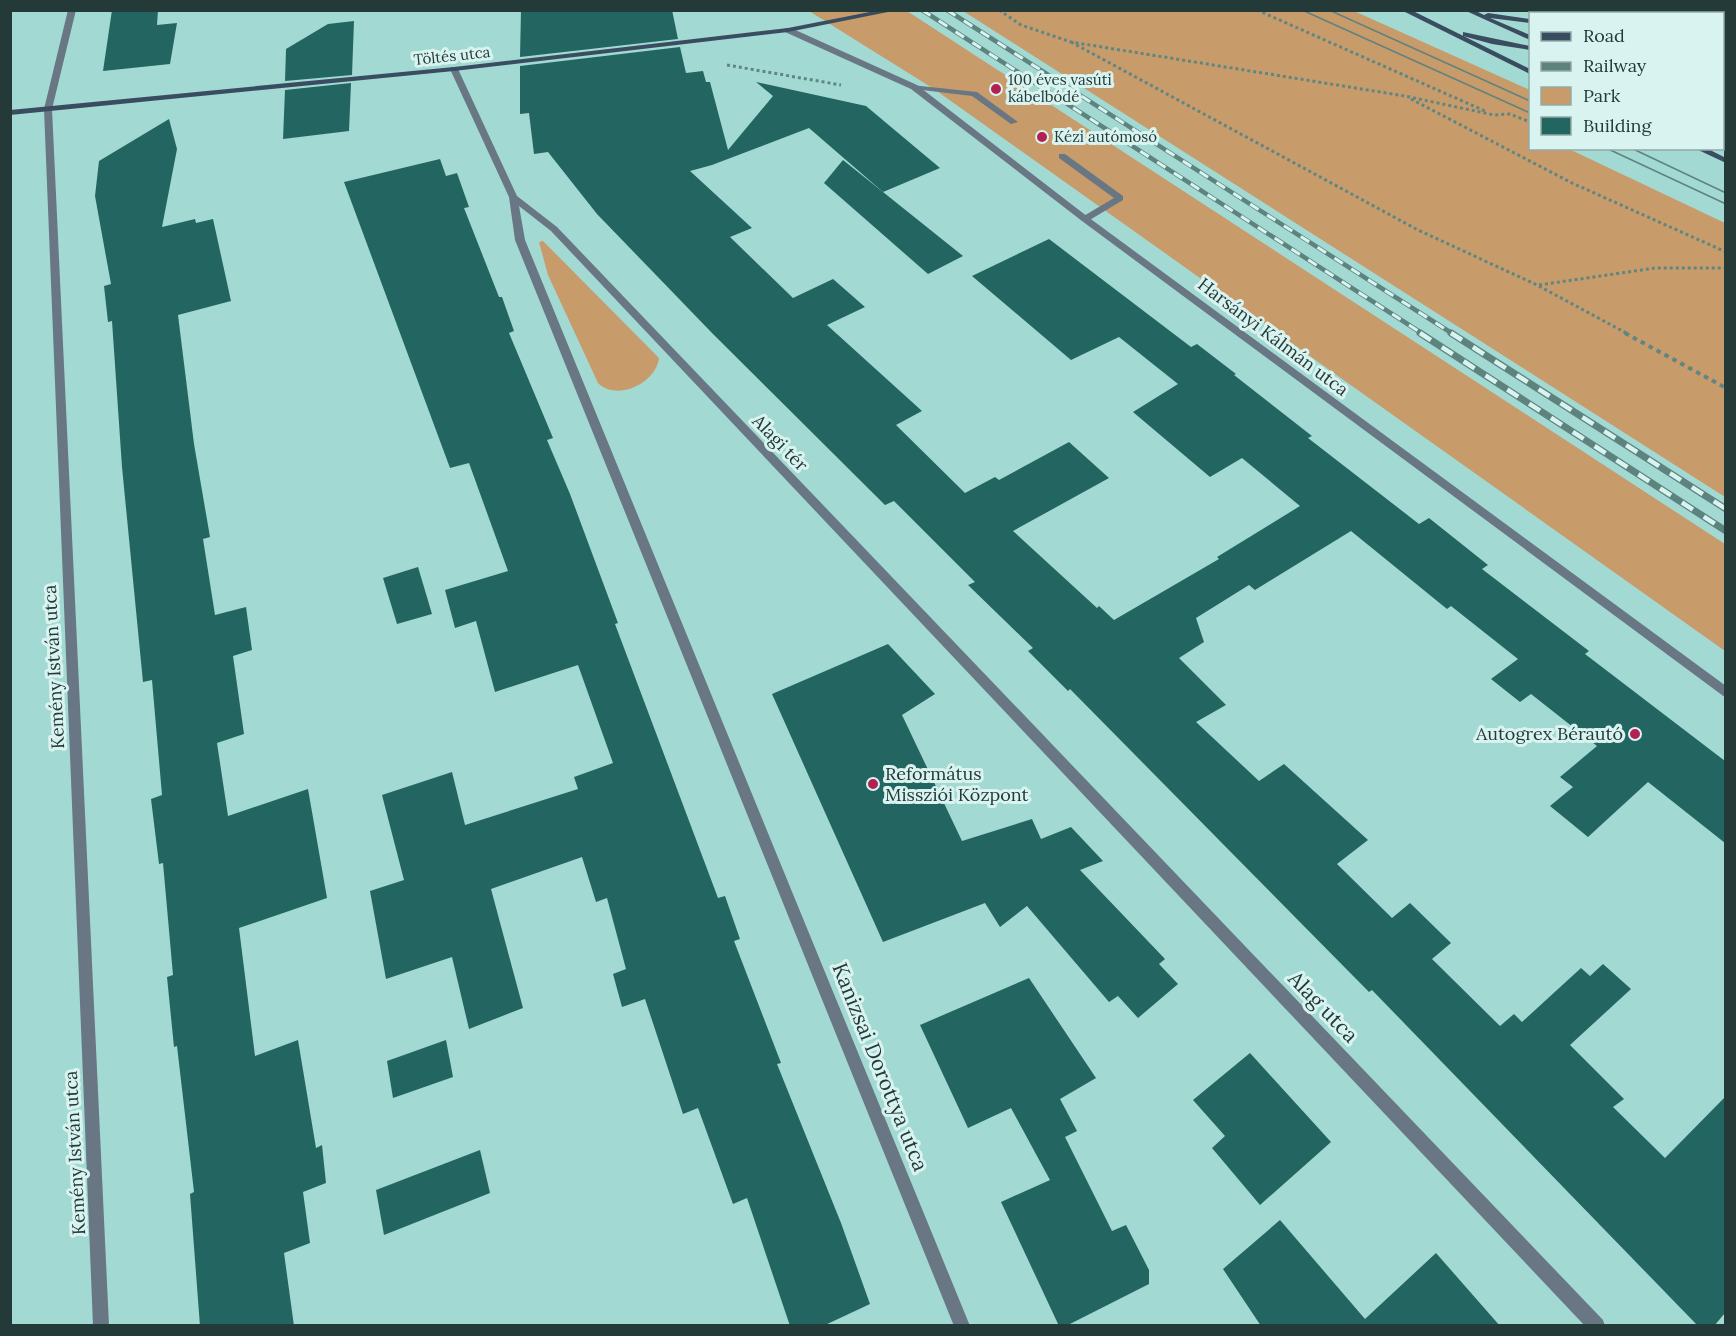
<svg xmlns="http://www.w3.org/2000/svg" width="1736" height="1336" viewBox="0 0 1736 1336" font-family="Lora,serif">
<style>
.green{fill:#c89b6b}
.building{fill:#236661}
.lines{fill:none;stroke-linecap:round;stroke-linejoin:round}
.path-far1{stroke:#608682;stroke-width:3;stroke-dasharray:3 3;stroke-linecap:butt}
.path{stroke:#608682;stroke-width:4;stroke-dasharray:4.5 4.5;stroke-linecap:butt}
.lane{fill:#697683;fill-rule:evenodd}
.street{fill:#697683;fill-rule:evenodd}
.secondary{fill:#3a4d60;fill-rule:evenodd}
.tram{stroke:#5e837f;stroke-width:1.5}
.rail-far1-casing{stroke:#5e837f;stroke-width:4.5}
.rail-casing{stroke:#5e837f;stroke-width:7}
.rail-far1{stroke:#d9f4f0;stroke-width:3;stroke-dasharray:10;stroke-linecap:butt}
.rail{stroke:#d9f4f0;stroke-width:4.5;stroke-dasharray:13;stroke-linecap:butt}
.poi-dot{fill:#b22152;stroke:#d9f4f0;stroke-width:2}
.labels{text-anchor:middle;stroke-width:6;stroke-linejoin:round;paint-order:stroke}
.far-street-label{font-size:15px;fill:#243a38;stroke:#d9f4f0}
.far-poi-label{font-size:15px;fill:#243a38;stroke:#d9f4f0;text-anchor:start}
.street-label{font-size:18px;fill:#243a38;stroke:#d9f4f0}
.poi-label{font-size:18px;fill:#243a38;stroke:#d9f4f0;text-anchor:end}
.near-street-label{font-size:21px;fill:#243a38;stroke:#d9f4f0}
</style>
<rect width="100%" height="100%" fill="#a2d9d3"/>
<g class="green">
<path d="M809,11H907L1725,544V651L934,89Z"/>
<path d="M963,11H1354L1530,90V126L1528,129L1530,130V148L1569,149L1725,223V497Z"/>
<path d="M543,241L659,358C656,383 617,402 598,383L548,275L539,242Z"/>
</g>
<g class="building">
<path d="M112,10H158L157,25L177,23L170,64L103,71Z"/>
<path d="M521,10H672L678,39L520,57Z"/>
<path d="M354,21L352,75L285,81L286,49L328,24Z"/>
<path d="M680,47L686,73L703,71L706,82H710L728,150L773,96L756,82L866,106L940,168L883,192L809,128L712,165L690,171L752,228L730,237L793,298L833,279L865,307L827,325L922,411L896,425L965,493L995,477L999,480L1069,442L1109,478L1013,531L1097,608L1099,606L1114,620L1219,559L1217,557L1300,506L1242,458L1210,477L1133,412L1178,384L1119,337L1071,360L972,276L1049,239L1191,347L1197,344L1236,374L1234,375L1312,436L1308,438L1419,524L1429,518L1488,565L1482,569L1589,651L1585,654L1725,761V843L1648,782L1588,837L1550,806L1573,787L1560,777L1597,746L1531,694L1520,702L1491,679L1518,659L1451,606L1447,609L1351,531L1255,590L1249,585L1196,618L1204,642L1179,658L1226,705L1196,722L1259,781L1284,764L1368,840L1337,864L1392,918L1410,903L1451,943L1432,959L1500,1026L1514,1014L1522,1022L1581,968L1590,976L1603,964L1631,989L1570,1045L1624,1099L1613,1107L1665,1158L1725,1097V1313L1714,1326H1698L1372,990L1369,992L1070,689L1068,691L1028,651L1033,648L968,585L975,582L894,501L885,505L713,334L597,214L548,152L534,154L529,113L520,114V66Z"/>
<path d="M351,83L349,131L283,139L285,90Z"/>
<path d="M169,119L177,149L162,227L195,219L196,223L213,219L231,301L178,315L194,444L210,537L203,539L215,615L246,607L252,650L233,656L244,734L217,743L228,816L308,789L327,898L239,928L255,1056L298,1040L316,1148L322,1145L326,1183L303,1192L310,1243L284,1253L294,1326H200L190,1194L194,1192L177,1046L174,1047L167,977L173,975L163,863L159,864L151,799L162,795L152,680L143,682L122,467L112,321L108,322L104,286L111,284L95,196L99,161Z"/>
<path d="M440,159L446,176L457,173L469,207L464,208L499,297H502L514,331L509,333L553,438L547,440L570,494L618,623L615,624L718,898L725,896L740,939L734,941L781,1063L777,1064L841,1223L870,1304L823,1326H790L747,1198L733,1204L698,1108L683,1114L645,999L622,1007L613,974L626,969L607,898L596,902L582,857L491,889L523,1008L469,1029L452,957L386,979L370,891L404,880L382,795L452,772L465,825L578,789L574,777L613,763L578,665L495,692L476,621L455,628L445,590L508,571L469,463L450,468L344,182Z"/>
<path d="M843,160L963,256L928,274L824,183Z"/>
<path d="M418,567L432,614L397,624L383,578Z"/>
<path d="M888,644L935,694L902,715L962,841L1032,819L1041,839L1071,827L1103,861L1080,870L1165,959L1159,964L1178,984L1138,1018L1118,996L1109,1002L1027,906L1000,927L985,903L883,942L772,694Z"/>
<path d="M1029,978L1096,1078L1060,1099L1077,1131L1065,1137L1112,1231L1126,1225L1149,1270V1284L1066,1326H1059L1001,1202L1050,1180L1011,1108L968,1128L920,1025Z"/>
<path d="M446,1040L453,1077L393,1098L387,1061Z"/>
<path d="M1250,1053L1331,1142L1260,1205L1212,1148L1225,1136L1193,1100Z"/>
<path d="M480,1150L490,1193L384,1235L376,1190Z"/>
<path d="M1280,1220L1365,1319L1436,1253L1500,1326H1261L1223,1269Z"/>
</g>
<g class="lines">
<g class="path-far1">
<path d="M999,10L1021,25L1071,42L1405,96L1494,115L1510,114L1530,122"/>
<path d="M1257,10L1485,111"/>
<path d="M1071,42L1418,230L1537,285L1628,334"/>
<path d="M727,65L841,85"/>
<path d="M1722,90L1726,91"/>
<path d="M1411,99L1572,183L1726,252"/>
<path d="M1539,285L1655,268H1726"/>
</g>
<path class="path" d="M1625,333L1726,388"/>
<g class="lane">
<path d="M911,85L977,92L1018,122L1011,124L972,96L914,89L910,87Z"/>
<path d="M1059,154H1065L1123,196V200L1088,221H1082V217L1114,198L1059,158Z"/>
</g>
<g class="street">
<path d="M68,10H76L52,109L109,1326H93L44,109Z"/>
<path d="M785,28H791L917,85L1088,217L1726,686V698L1082,221L911,89L785,32Z"/>
<path d="M451,67L458,69L517,196L557,227L1603,1320L1605,1326H1585L551,231L519,206L525,240L970,1326H954L515,240L509,197L450,69Z"/>
</g>
<g class="secondary">
<path d="M880,10H898L788,32L454,71L10,115V110L454,67L788,28Z"/>
<path d="M1401,10H1411L1530,69V74Z"/>
<path d="M1464,10H1474L1484,15L1488,13L1530,19V23L1490,18L1530,35V40Z"/>
<rect x="1722" y="31" width="4" height="4"/>
<path d="M1463,32L1530,46V50L1492,44L1463,36Z"/>
<path d="M1726,45V49L1722,50V46Z"/>
<rect x="1722" y="118" width="4" height="5"/>
<path d="M1694,148H1706L1726,158V163Z"/>
</g>
<g class="tram">
<path d="M1302,10L1530,113"/>
<path d="M1329,10L1530,101"/>
<path d="M1606,148L1726,204"/>
<path d="M1631,148L1726,193"/>
</g>
<g class="rail-far1-casing">
<g id="rail-far1">
<path d="M922,10L1423,334"/>
<path d="M947,10L1453,334"/>
</g>
</g>
<g class="rail-casing">
<g id="rail">
<path d="M1420,333L1726,531"/>
<path d="M1451,333L1726,509"/>
</g>
</g>
<use href="#rail-far1" class="rail-far1"/>
<use href="#rail" class="rail"/>
</g>
<g class="poi-dot">
<circle cx="996" cy="89" r="6"/>
<circle cx="1042" cy="137" r="6"/>
<circle cx="1635" cy="734" r="6"/>
<circle cx="873" cy="784" r="6"/>
</g>
<g class="labels">
<g class="far-street-label">
<text transform="translate(452 56) rotate(-6)" y="5">Töltés utca</text>
</g>
<g class="far-poi-label">
<text x="1008" y="85">100 éves vasúti<tspan x="1008" dy="17">kábelbódé</tspan></text>
<text x="1054" y="142">Kézi autómosó</text>
</g>
<g class="street-label">
<text transform="translate(1273 337) rotate(37)" y="6">Harsányi Kálmán utca</text>
<text transform="translate(780 443) rotate(46)" y="6">Alagi tér</text>
<text transform="translate(54 667) rotate(-93)" y="6">Kemény István utca</text>
<text transform="translate(75 1153) rotate(-93)" y="6">Kemény István utca</text>
</g>
<g class="poi-label">
<text x="1623" y="740">Autogrex Bérautó</text>
<text x="885" y="780" text-anchor="start">Református<tspan x="885" dy="21">Missziói Központ</tspan></text>
</g>
<g class="near-street-label">
<text transform="translate(1323 1007) rotate(46)" y="7">Alag utca</text>
<text transform="translate(880 1067) rotate(68)" y="7">Kanizsai Dorottya utca</text>
</g>
</g>
<rect width="1736" height="1336" fill="none" stroke="#243a38" stroke-width="24"/>
<rect x="1529" y="12" width="195" height="138" fill="#d9f4f0" stroke="#91aaa6" stroke-width="1.5"/>
<rect x="1541" y="32" width="30" height="9" fill="#3a4d60" stroke="#91aaa6" stroke-width="1.5"/>
<text x="1583" y="42" font-size="18" fill="#243a38">Road</text>
<rect x="1541" y="62" width="30" height="9" fill="#5e837f" stroke="#91aaa6" stroke-width="1.5"/>
<text x="1583" y="72" font-size="18" fill="#243a38">Railway</text>
<rect x="1541" y="87" width="30" height="18" fill="#c89b6b" stroke="#91aaa6" stroke-width="1.5"/>
<text x="1583" y="102" font-size="18" fill="#243a38">Park</text>
<rect x="1541" y="117" width="30" height="18" fill="#236661" stroke="#91aaa6" stroke-width="1.5"/>
<text x="1583" y="132" font-size="18" fill="#243a38">Building</text>
</svg>
